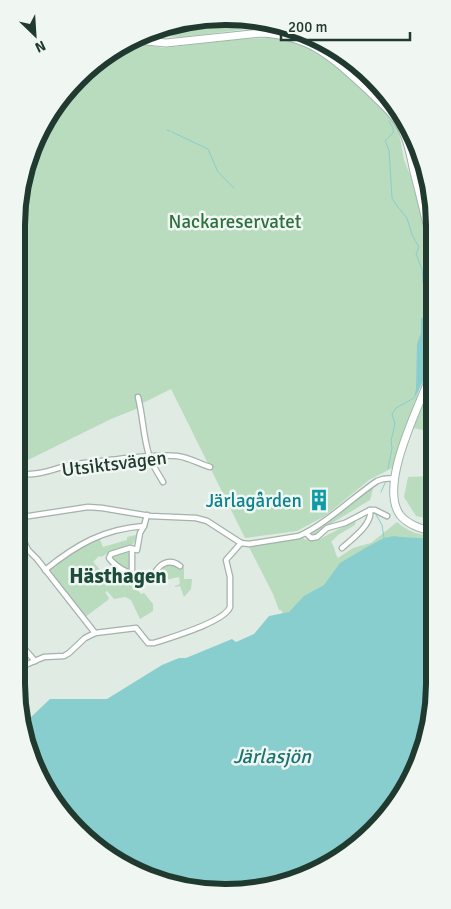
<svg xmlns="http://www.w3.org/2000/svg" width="451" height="909" viewBox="0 0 451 909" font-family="Signika,sans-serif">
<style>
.green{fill:#b9dbbe}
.water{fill:#89cecf}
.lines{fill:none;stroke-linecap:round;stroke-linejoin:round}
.stream{stroke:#89cecf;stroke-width:1}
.minor-casing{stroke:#a3b2aa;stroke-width:7}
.secondary-casing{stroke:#9fb6ab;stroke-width:9}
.minor{stroke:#fff;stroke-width:4.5}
.secondary{stroke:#fff;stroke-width:7}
.labels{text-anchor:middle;stroke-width:5;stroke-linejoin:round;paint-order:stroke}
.park-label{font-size:19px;fill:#2d703d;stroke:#f0f7f3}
.street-label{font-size:19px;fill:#213a30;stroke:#f0f7f3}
.culture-label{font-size:19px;fill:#0d838f;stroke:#f0f7f3;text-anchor:end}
.water-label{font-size:20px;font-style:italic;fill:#1d7374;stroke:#f0f7f3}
.quarter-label{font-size:21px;font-weight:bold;fill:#1e4c3a;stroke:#f0f7f3}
.rim{fill:none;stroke:#213a30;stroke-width:6}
</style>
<rect width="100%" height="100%" fill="#e0ebe4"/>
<g class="green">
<path d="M239,17L318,38L392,98L395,105L393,102L387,103L333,52L320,42L296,32L277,28H256L181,37L144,36L158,27Z"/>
<path d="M269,38L292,41L314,51L335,63L395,122L400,138L404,160L419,198L433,275V328L428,365L392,468L369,480L325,516L297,531L245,538L171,389L143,403L141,407L111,419L16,466L17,212L38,133L87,68L131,43L164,48L242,39Z"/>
<path d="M429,184L433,198V234L424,194Z"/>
<path d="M433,381L434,432L413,428Z"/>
<path d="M434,476V520L416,516L404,497L408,477Z"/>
<path d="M374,486L370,500L327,526L319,532L317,535L313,536L312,533L314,531Z"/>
<path d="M356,520L355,525L338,535L331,542C336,549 334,552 338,558L353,548L371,543L397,522C409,532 418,535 434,536V687L283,614L281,610H279L273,594L249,547L303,538L306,540L307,539L310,541L318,540Z"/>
<path d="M136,535L137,537L133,544L129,546L110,552L101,557L99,556L93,562L105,575L109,571L115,572L116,568L129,575L128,583L132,584L141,594L144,593L153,604V611L140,619L131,600L125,597L114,599L107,591L105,592L109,598L108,600L85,617L51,574L50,569L73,551L99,537L103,547L127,540V537Z"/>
<path d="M130,549V570H128L118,565L111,558L114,553Z"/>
<path d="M168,563L176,565L177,569L184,567V579H192L191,589L184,597L180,586L175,587V586L180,584L179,577L151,583L150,579L153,578L159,569Z"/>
<path d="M282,875L279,883L253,891L213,890L232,884L248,889L259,886L267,881Z"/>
</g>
<g class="water">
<path d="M428,293L430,294L433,301V306L431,345L428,353L426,367L423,381L416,395L414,398L416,389L417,344L421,333V319L425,315L426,297Z"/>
<path d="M394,536L401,537L434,539V697L413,776L373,832L318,871L287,877L282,875L267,881L259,886L248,889L232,884L213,890L184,889L121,865L60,811L27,751L23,722L29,719L50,699H107L162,665L179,658H186L232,639L236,642L254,634L269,616L289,612L304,596L324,585L340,563L367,547L384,538Z"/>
</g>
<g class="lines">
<g class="stream">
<path d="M389,99L394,107"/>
<path d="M389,121L393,128V133L385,141L389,150L392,198L397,206L407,218L412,235L419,247L416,254L422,269L423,282L426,297"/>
<path d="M167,130L170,131"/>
<path d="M172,132L208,149L218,172L234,188"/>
<path d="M388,469L392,448L391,441L395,424L392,414L396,408L414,398"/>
<path d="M381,492L385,483"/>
<path d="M375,513L382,525L384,538"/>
</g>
<g class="minor-casing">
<g id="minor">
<path d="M138,397C143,416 143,436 149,455C152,465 158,473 163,482"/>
<path d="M16,473C36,477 51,470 69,465C86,462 103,461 119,459C138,457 159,454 177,456C188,457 200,464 210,467"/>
<path d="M16,518L88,507L102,508L150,516L196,518L207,521L241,543L249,544L299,536C326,524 352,498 377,481L383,479L395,478"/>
<path d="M16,525L28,550L37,559L95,633"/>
<path d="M144,526L140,533L137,550L130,548L111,554L109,558C115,567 141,582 151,577C155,575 154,575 156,571C162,562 171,559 180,566"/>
<path d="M306,533L311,538L317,537L327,528L345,523L370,510H375L387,516"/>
<path d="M342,548C352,539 373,524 370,510"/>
<path d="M45,570C76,545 103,529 144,526L147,515"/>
<path d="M132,573V552L133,549"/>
<path d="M16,639L35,661"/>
<path d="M16,669L44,657L64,656L69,653L85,638L95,633L136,628L148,643H154C169,638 225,622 230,607V577L226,560L241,543"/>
</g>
</g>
<g class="secondary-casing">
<g id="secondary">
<path d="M136,40L166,43L261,33C311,35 334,59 369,91C381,103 397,116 403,132C409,144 411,159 414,172C421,198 427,224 433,250"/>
<path d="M433,358C432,366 430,375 427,384C416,413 379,486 400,515C408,525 422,529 434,532"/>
</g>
</g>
<use href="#minor" class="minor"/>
<use href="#secondary" class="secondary"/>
</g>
<defs>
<g id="building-bare" transform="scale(1.725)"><path d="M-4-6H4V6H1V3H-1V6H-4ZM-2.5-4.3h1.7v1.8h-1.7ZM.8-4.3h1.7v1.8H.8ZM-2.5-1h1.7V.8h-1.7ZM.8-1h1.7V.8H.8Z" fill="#0f9aa8" stroke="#f0f7f3" stroke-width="2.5" paint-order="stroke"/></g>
</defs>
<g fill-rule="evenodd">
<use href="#building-bare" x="319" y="500"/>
</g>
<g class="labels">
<g class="park-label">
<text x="235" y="228">Nackareservatet</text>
</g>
<g class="street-label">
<text transform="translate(114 463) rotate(-7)" y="7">Utsiktsvägen</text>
</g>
<g class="culture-label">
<text x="302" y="507">Järlagården</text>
</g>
<g class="water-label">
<text x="272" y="763">Järlasjön</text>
</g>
<g class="quarter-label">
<text x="118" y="583">Hästhagen</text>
</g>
</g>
<path d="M0 0H451V909H0ZM225 25H226A200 200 0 0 1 426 225V684A200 200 0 0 1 226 884H225A200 200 0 0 1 25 684V225A200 200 0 0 1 225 25Z" fill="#f0f7f3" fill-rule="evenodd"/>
<path class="rim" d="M225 25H226A200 200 0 0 1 426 225V684A200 200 0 0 1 226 884H225A200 200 0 0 1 25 684V225A200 200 0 0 1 225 25Z"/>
<g transform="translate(35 35) rotate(155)" stroke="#f0f7f3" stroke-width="4" paint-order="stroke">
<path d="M0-4L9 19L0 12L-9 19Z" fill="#213a30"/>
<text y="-8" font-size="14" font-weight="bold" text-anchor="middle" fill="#213a30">N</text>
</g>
<path d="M281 32v8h129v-8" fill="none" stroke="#213a30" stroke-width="2.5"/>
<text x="288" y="32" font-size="15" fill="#213a30" stroke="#f0f7f3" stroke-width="4" paint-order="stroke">200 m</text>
</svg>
